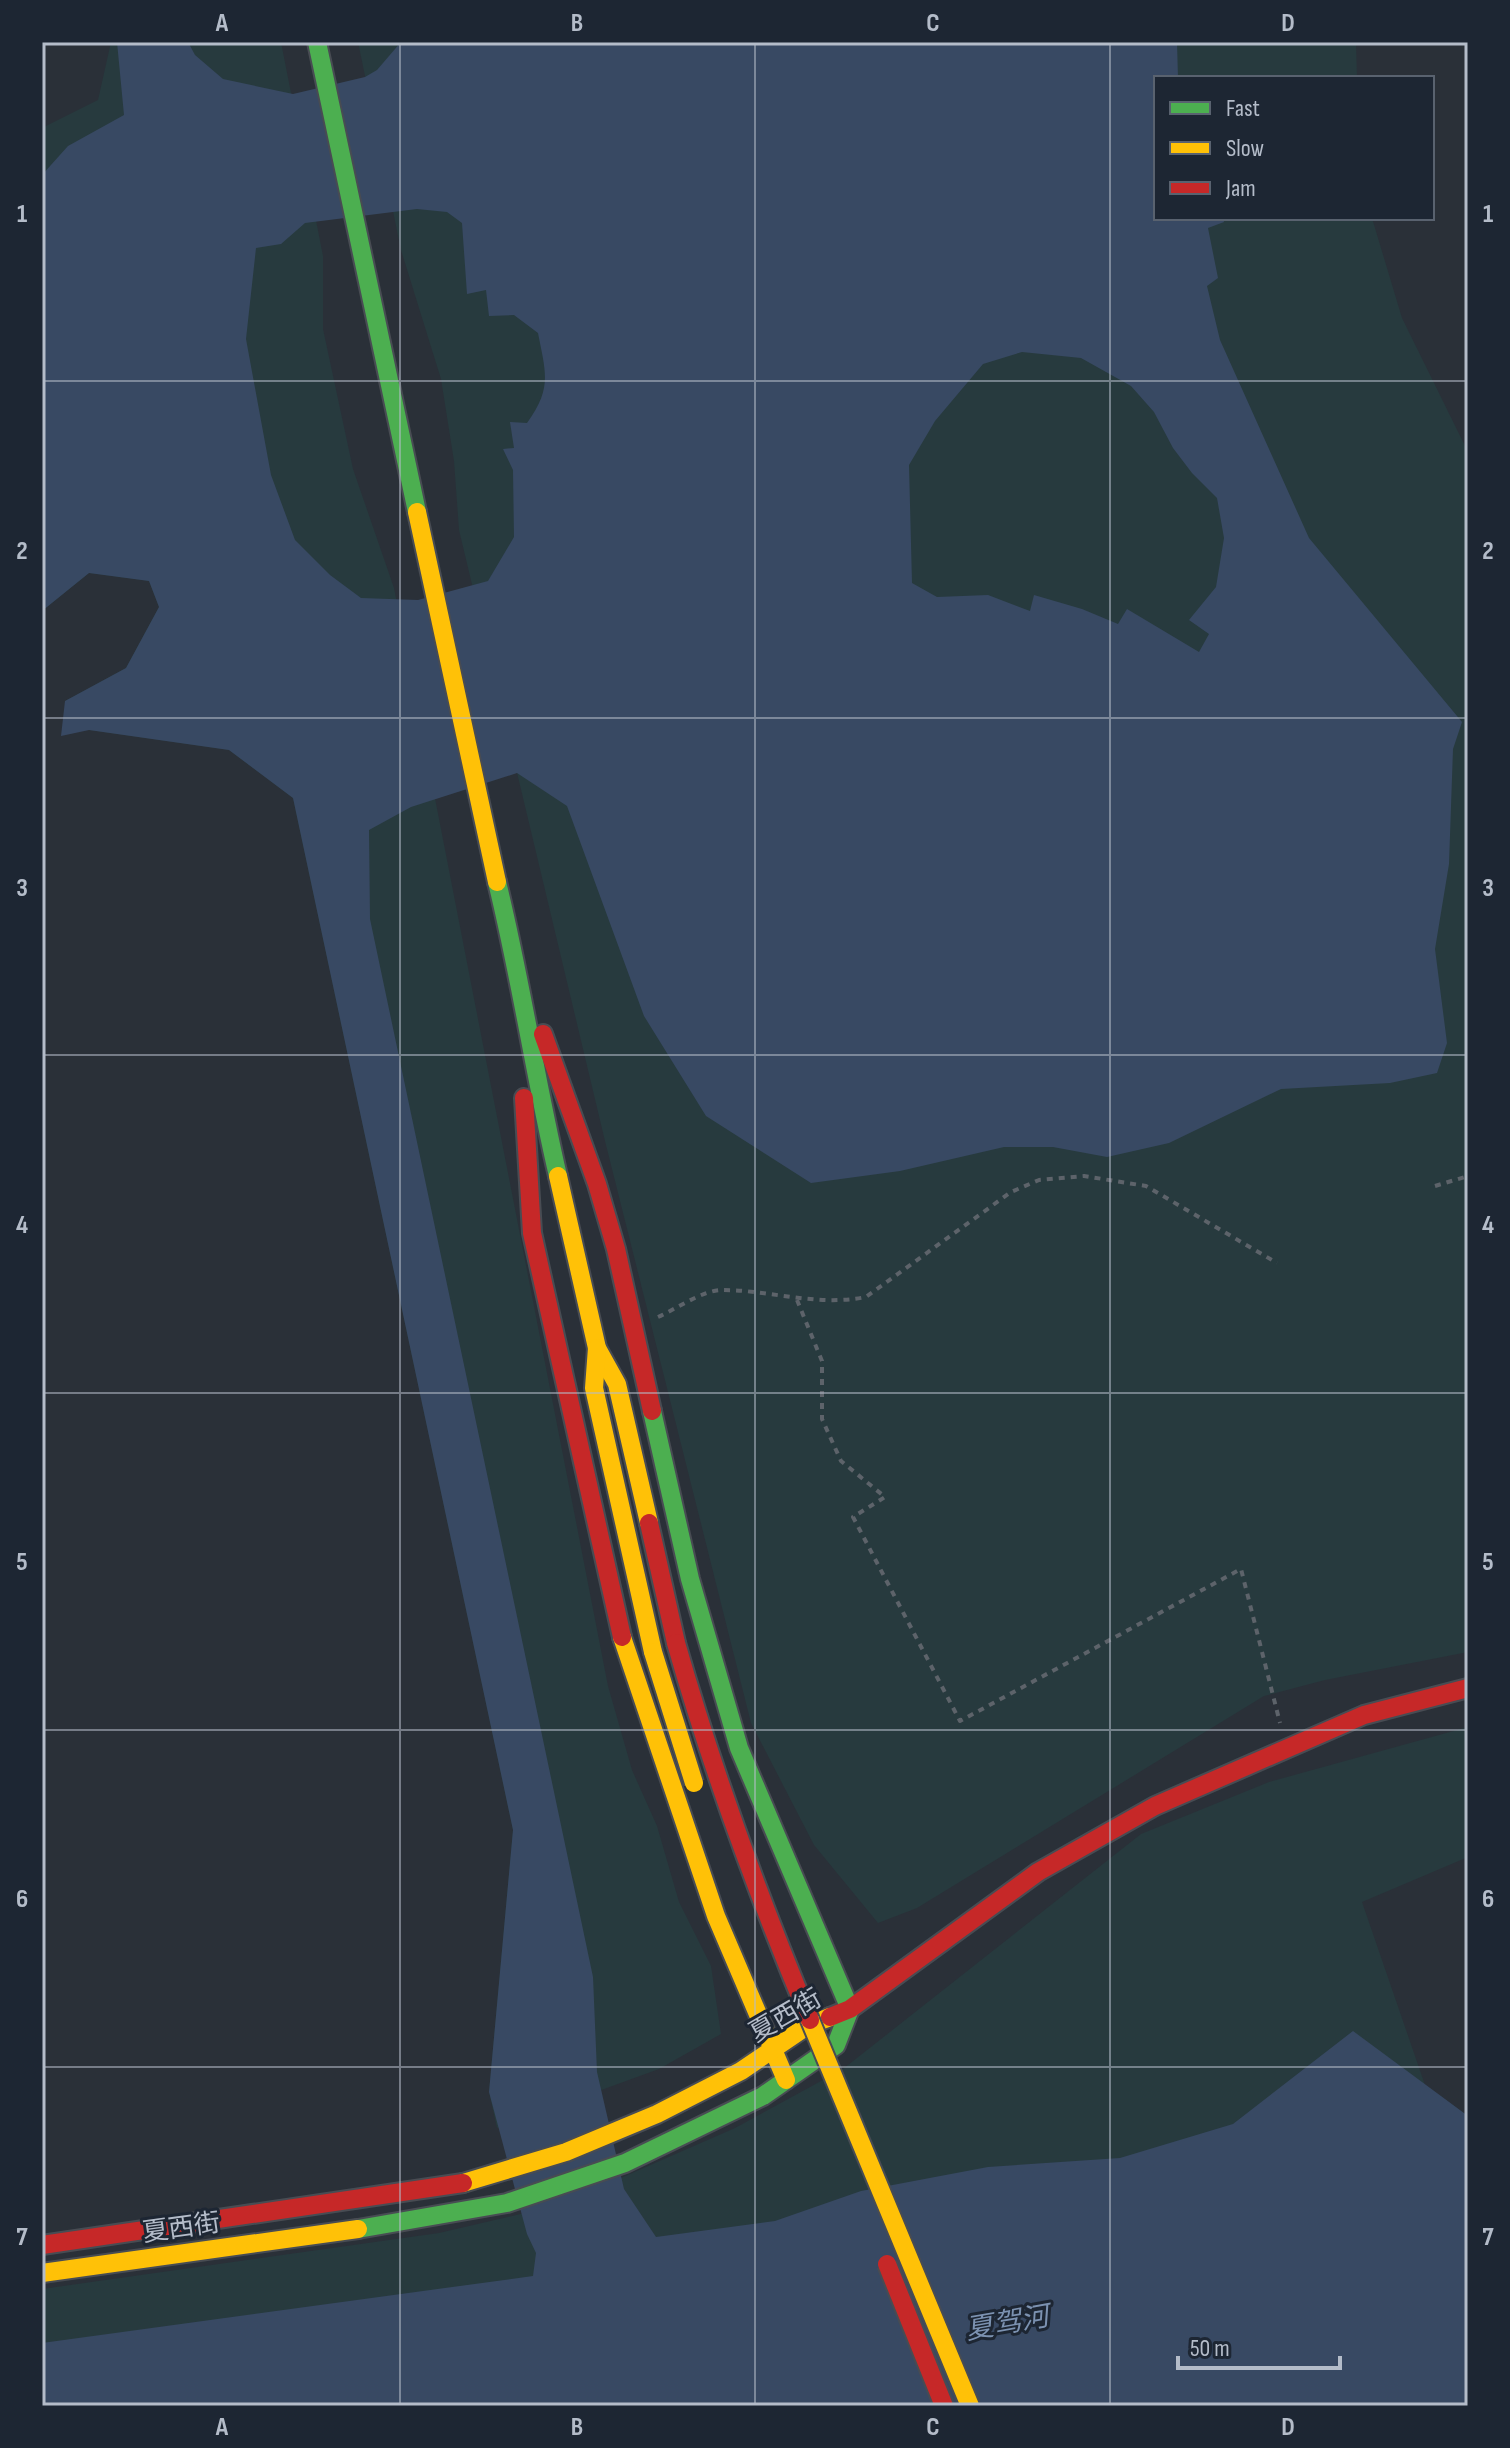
<svg xmlns="http://www.w3.org/2000/svg" width="1510" height="2448" viewBox="0 0 1510 2448" font-family="'Sofia Sans Condensed','Noto Sans SC',sans-serif">
<style>
.green{fill:#273a3e}
.water{fill:#384963;fill-rule:evenodd}
.lines{fill:none;stroke-linecap:round;stroke-linejoin:round}
.fast-casing{stroke:#484c53;stroke-width:22}
.slow-casing{stroke:#484c53;stroke-width:22}
.jam-casing{stroke:#484c53;stroke-width:22}
.path{stroke:#5d636a;stroke-width:4;stroke-dasharray:6 6;stroke-linecap:butt}
.fast{stroke:#4caf50;stroke-width:18}
.slow{stroke:#ffc107;stroke-width:18}
.jam{stroke:#c62828;stroke-width:18}
.slow-bridge-casing{stroke:#484c53;stroke-width:22;stroke-linecap:butt}
.jam-bridge-casing{stroke:#484c53;stroke-width:22;stroke-linecap:butt}
.slow-bridge{stroke:#ffc107;stroke-width:18}
.jam-bridge{stroke:#c62828;stroke-width:18}
.grid{fill:none;stroke:#b4bcc9;stroke-width:2;stroke-opacity:0.55}
.labels{text-anchor:middle;stroke-width:6;stroke-linejoin:round;paint-order:stroke}
.street-label{font-size:26px;fill:#b4bcc9;stroke:#1d2633}
.water-label{font-size:28px;font-style:italic;fill:#7c92b1;stroke:#1d2633}
.neatline{fill:none;stroke:#b4bcc9;stroke-width:3}
.grid-label{font-size:26px;text-anchor:middle;font-weight:bold;fill:#b4bcc9}
</style>
<rect width="100%" height="100%" fill="#2a3038"/>
<g class="green">
<path d="M111,42H281L323,256V329L353,469L394,588L608,1686L632,1770L657,1826L679,1902L711,1966L721,2034L659,2069L497,2128L489,2092L513,1830L293,798L229,750L89,730L65,701L126,668L159,607L149,581L89,573L42,611V128L98,100Z"/>
<path d="M358,42H1356L1357,78H1156V218H1372L1402,318L1468,452V1652L1325,1680L1264,1696L917,1908L878,1923L814,1845L751,1723L605,1141L459,530L454,461L441,379L401,250Z"/>
<path d="M1468,1727V1857L1362,1902L1425,2085L1468,2116V2406H42V2289L439,2233L559,2205L735,2128L843,2069L1141,1834L1269,1782Z"/>
</g>
<path class="water" d="M117,42H188L195,55L223,79L293,94L365,77L377,70L401,42H1177L1178,78H1156V218H1223L1224,222L1208,228L1218,278L1207,286L1220,340L1309,538L1462,722L1453,749L1449,864L1435,949L1447,1043L1437,1073L1390,1083L1281,1089L1169,1143L1107,1157L1053,1147H1004L900,1171L811,1183L706,1116L644,1016L567,806L517,773L411,807L369,830L370,919L593,1977L597,2072L624,2189L656,2237L775,2221L861,2191L988,2167L1120,2158L1233,2124L1353,2031L1468,2116V2406H42V2343L533,2276L536,2253L527,2234L489,2092L513,1830L293,798L229,750L89,730L61,736L65,701L126,668L159,607L149,581L89,573L42,611V175L68,146L124,115ZM417,209L447,212L462,223L467,294L486,290L489,316L514,315L538,333C546,374 552,388 527,423L510,422L514,448L503,449L513,470L514,537L488,581L418,600L361,598L330,575L295,540L271,475L246,339L256,248L281,244L305,223ZM1022,352L1081,358L1131,386L1154,412L1173,448L1192,473L1217,498L1224,538L1216,587L1189,620L1209,634L1199,652L1127,609L1118,624L1082,609L1034,595L1030,611L988,595L937,597L912,583L909,465L935,421L983,364Z"/>
<g class="lines">
<g class="fast-casing">
<g id="fast">
<path d="M317,42L417,512"/>
<path d="M497,882C521,979 535,1078 558,1176"/>
<path d="M652,1411L690,1579L739,1748L850,2009"/>
<path d="M358,2229L507,2203L625,2163L763,2096L836,2045L850,2009"/>
</g>
</g>
<g class="slow-casing">
<g id="slow">
<path d="M417,512L497,882"/>
<path d="M558,1176L597,1348L617,1384L649,1523"/>
<path d="M597,1348L594,1388L653,1652"/>
<path d="M622,1637L716,1916L786,2080"/>
<path d="M463,2183L566,2152L657,2114L741,2071L807,2026L830,2017"/>
<path d="M42,2273L358,2229"/>
</g>
</g>
<g class="jam-casing">
<g id="jam">
<path d="M543,1034L597,1184L616,1249L652,1411"/>
<path d="M524,1098L532,1233L622,1637"/>
<path d="M649,1523L676,1643"/>
<path d="M830,2017L850,2009L1038,1872L1155,1806L1364,1715L1468,1688"/>
<path d="M42,2245L463,2183"/>
</g>
</g>
<g class="path">
<path d="M1435,1186L1468,1176"/>
<path d="M797,1300L822,1361V1419L841,1461L885,1497L853,1517L960,1721L1241,1569L1280,1723"/>
<path d="M658,1317C676,1309 703,1290 722,1290C771,1290 816,1307 866,1297L1011,1192L1039,1180L1084,1176L1146,1186L1277,1263"/>
</g>
<use href="#fast" class="fast"/>
<use href="#slow" class="slow"/>
<use href="#jam" class="jam"/>
<g class="slow-bridge-casing">
<g id="slow-bridge">
<path d="M653,1652L694,1783"/>
<path d="M810,2020L970,2406"/>
</g>
</g>
<g class="jam-bridge-casing">
<g id="jam-bridge">
<path d="M676,1643C713,1772 758,1896 810,2020"/>
<path d="M887,2264L944,2406"/>
</g>
</g>
<use href="#slow-bridge" class="slow-bridge"/>
<use href="#jam-bridge" class="jam-bridge"/>
</g>
<path class="grid" d="M400,42V2406M755,42V2406M1110,42V2406M42,381H1468M42,718H1468M42,1055H1468M42,1393H1468M42,1730H1468M42,2067H1468"/>
<g class="labels">
<g class="street-label">
<text transform="translate(785 2015) rotate(-30)" y="9">夏西街</text>
<text transform="translate(181 2227) rotate(-8)" y="9">夏西街</text>
</g>
<g class="water-label">
<text transform="translate(1007 2322) rotate(-10)" y="10">夏驾河</text>
</g>
</g>
<rect width="1510" height="2448" fill="none" stroke="#1d2633" stroke-width="88"/>
<rect x="1154" y="76" width="280" height="144" fill="#1d2633" stroke="#59626f" stroke-width="2"/>
<rect x="1170" y="102" width="40" height="12" fill="#4caf50" stroke="#59626f" stroke-width="2"/>
<text x="1226" y="116" font-size="24" fill="#b4bcc9">Fast</text>
<rect x="1170" y="142" width="40" height="12" fill="#ffc107" stroke="#59626f" stroke-width="2"/>
<text x="1226" y="156" font-size="24" fill="#b4bcc9">Slow</text>
<rect x="1170" y="182" width="40" height="12" fill="#c62828" stroke="#59626f" stroke-width="2"/>
<text x="1226" y="196" font-size="24" fill="#b4bcc9">Jam</text>
<path d="M1178 2356v12h162v-12" fill="none" stroke="#b4bcc9" stroke-width="4"/>
<text x="1190" y="2356" font-size="24" fill="#b4bcc9" stroke="#1d2633" stroke-width="6" paint-order="stroke">50 m</text>
<rect x="44" y="44" width="1422" height="2360" class="neatline"/>
<g class="grid-label">
<text x="222" y="31">A</text>
<text x="577" y="31">B</text>
<text x="933" y="31">C</text>
<text x="1288" y="31">D</text>
<text x="22" y="222">1</text>
<text x="1488" y="222">1</text>
<text x="22" y="559">2</text>
<text x="1488" y="559">2</text>
<text x="22" y="896">3</text>
<text x="1488" y="896">3</text>
<text x="22" y="1233">4</text>
<text x="1488" y="1233">4</text>
<text x="22" y="1570">5</text>
<text x="1488" y="1570">5</text>
<text x="22" y="1907">6</text>
<text x="1488" y="1907">6</text>
<text x="22" y="2245">7</text>
<text x="1488" y="2245">7</text>
<text x="222" y="2435">A</text>
<text x="577" y="2435">B</text>
<text x="933" y="2435">C</text>
<text x="1288" y="2435">D</text>
</g>
</svg>
